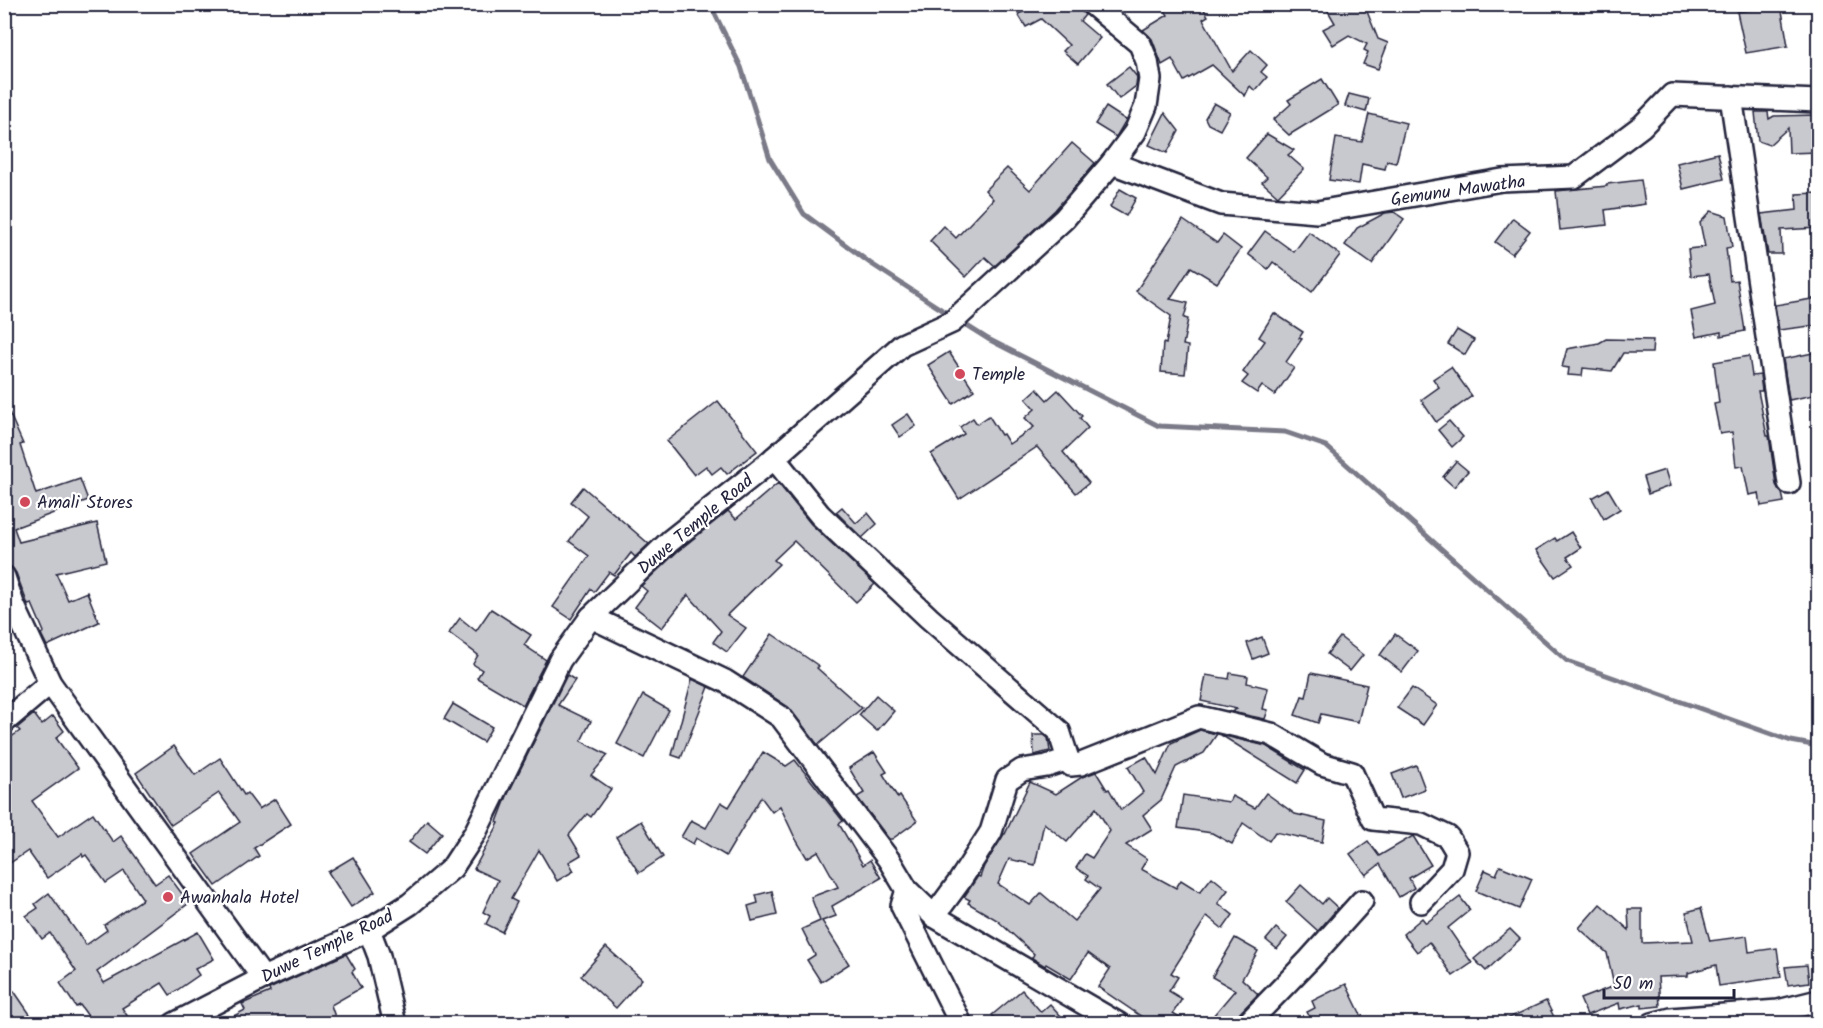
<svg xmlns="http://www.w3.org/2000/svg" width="1823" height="1028" viewBox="0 0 1823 1028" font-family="Kalam,sans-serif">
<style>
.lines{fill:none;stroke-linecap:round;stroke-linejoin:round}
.stream{stroke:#7a7a88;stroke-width:5}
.building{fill:#c8c8cf;stroke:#22223b;stroke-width:1.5;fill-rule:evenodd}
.street-casing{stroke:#22223b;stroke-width:26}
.street{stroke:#fff;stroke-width:21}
.poi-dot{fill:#d1495b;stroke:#fff;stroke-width:2}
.labels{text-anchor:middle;stroke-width:4.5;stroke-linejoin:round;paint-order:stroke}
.street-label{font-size:18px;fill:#22223b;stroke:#fff}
.poi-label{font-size:18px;fill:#22223b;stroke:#fff;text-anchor:start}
</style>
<rect width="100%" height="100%" fill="#fff"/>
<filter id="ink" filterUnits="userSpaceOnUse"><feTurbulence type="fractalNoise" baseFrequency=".0167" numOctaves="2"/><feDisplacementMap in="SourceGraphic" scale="12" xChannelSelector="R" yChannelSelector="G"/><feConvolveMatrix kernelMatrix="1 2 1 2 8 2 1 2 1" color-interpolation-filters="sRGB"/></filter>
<g filter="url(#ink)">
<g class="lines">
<g class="stream">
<path d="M710,4L741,67L770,159L804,214L870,263L950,315"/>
<path d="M961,322L988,339L1159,426L1285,432L1326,446L1567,661L1791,741L1818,746"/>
</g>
</g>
<g class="building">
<path d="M1020,4H1080V9L1085,15L1080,21L1100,38L1078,64L1063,51L1069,45L1041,19L1026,27L1018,14L1023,12Z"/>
<path d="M1161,4H1201L1208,16L1203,19L1232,71L1251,50L1267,65L1261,72L1267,77L1255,91L1250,86L1245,96L1212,65L1184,81L1172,59L1162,65L1152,39L1143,30L1168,15Z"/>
<path d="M1324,4H1364L1378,39L1388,43L1378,69L1363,64L1368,52L1364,50L1367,44L1349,35L1333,45L1323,29L1335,23Z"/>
<path d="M1781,5L1788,46L1746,53L1737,12Z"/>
<path d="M1129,67L1137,77L1136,86L1119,99L1107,84Z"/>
<path d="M1322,79L1338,105L1289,135L1273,120L1291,104L1288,100Z"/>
<path d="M1349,94L1369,99L1366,112L1345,106Z"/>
<path d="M1214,103L1230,112L1220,130L1208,124L1205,118Z"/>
<path d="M1106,107L1126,120L1116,137L1095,124Z"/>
<path d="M1755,112H1768L1769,119L1774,116L1818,115V152L1789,153L1788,128L1769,145L1758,141Z"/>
<path d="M1165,113L1179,131L1167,153L1149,145Z"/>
<path d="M1369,114L1406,123L1396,163L1387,161L1385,169L1362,164L1359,184L1329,180L1336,138L1362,142Z"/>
<path d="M1267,134L1294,150L1288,155L1304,169L1278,196L1262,182L1267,177L1246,158Z"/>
<path d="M1072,143L1095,163L1055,210L995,266L985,257L966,277L930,241L944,226L956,238L993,199L985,190L1007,168L1030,190Z"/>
<path d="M1718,153L1724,179L1683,189L1677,163Z"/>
<path d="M1641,180L1645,204L1605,210L1607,225L1560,230L1556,191L1607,186V184Z"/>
<path d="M1120,189L1136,198L1126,216L1110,207Z"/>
<path d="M1818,193V228L1781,230L1782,254H1768L1761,214L1797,210L1796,194Z"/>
<path d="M1711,211L1727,216L1732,247L1726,248L1730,281L1737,280L1745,331L1721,336V332L1696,337L1691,311L1715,305L1709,274L1691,276L1688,249L1705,247L1700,223Z"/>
<path d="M1394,212L1404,219L1372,264L1345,245L1357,228L1385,213Z"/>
<path d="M1513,218L1530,231L1512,254L1495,242Z"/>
<path d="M1183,220L1217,243L1223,235L1241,249L1217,283L1191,267L1170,299L1188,303L1184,318L1188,319L1183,345L1188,346L1185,374L1161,372L1163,343L1166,344L1171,316L1136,291Z"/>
<path d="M1265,231L1294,252L1309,232L1340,255L1312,292L1273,262L1268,269L1248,254Z"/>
<path d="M1818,298V325L1779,330L1775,305Z"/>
<path d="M1274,313L1303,332L1299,338L1302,339L1286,362L1294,368L1275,395L1262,386L1257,393L1242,383L1248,376L1243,372L1265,341L1259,337Z"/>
<path d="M1457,330L1474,340L1465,355L1448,344Z"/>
<path d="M1606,339L1653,340L1652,353H1623L1612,371L1583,368L1582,376L1568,375L1569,368L1562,367L1567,349L1599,343Z"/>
<path d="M949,352L974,390L953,404L928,365Z"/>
<path d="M1818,352V378H1816L1818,394L1789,400L1783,359Z"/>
<path d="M1749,356L1752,376L1760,375L1762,391H1758L1767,436H1769L1776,485L1782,493L1784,502L1761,506L1759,493L1749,495L1743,466L1736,467L1732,432L1720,434L1714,404L1719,403L1714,362Z"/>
<path d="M1451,367L1472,396L1436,422L1421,400L1439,387L1433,379Z"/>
<path d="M1037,389L1047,400L1058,390L1082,416L1080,418L1088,428L1063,452L1089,483L1076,493L1037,447L959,499L931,454L964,434L960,427L973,418L977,424L989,416L1001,435L1003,434L1009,444L1034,427L1025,418L1035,409L1026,399Z"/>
<path d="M4,401L23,444L20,445L36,494L80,479L88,500L14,528L19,542L97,523L106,561L56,573L68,600L87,592L99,622L47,646L41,634L44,632L32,604L28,605L16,573L8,565L4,552Z"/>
<path d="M718,401L757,451L727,474L721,467L712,474L706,466L694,475L667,441Z"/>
<path d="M908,414L916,426L900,437L892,425Z"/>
<path d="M1449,421L1463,437L1452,447L1438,430Z"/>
<path d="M1456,461L1468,471L1454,487L1443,477Z"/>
<path d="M1665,470L1670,486L1648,494L1643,477Z"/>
<path d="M778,483L811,524L875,584L856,602L794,541L774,560L779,564L727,615L746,628L727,652L713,642L721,631L688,595L662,628L635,607L647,591L641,586L678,551L728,511L736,519Z"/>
<path d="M583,487L649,544L635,557L631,553L614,575L609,572L594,592L591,589L571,619L553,607L589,556L569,541L588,516L571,502Z"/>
<path d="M1608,489L1620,509L1604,519L1592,498Z"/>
<path d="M842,507L856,523L868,513L877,524L862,538L836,512Z"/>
<path d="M1571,532L1581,548L1567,557L1573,565L1555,577L1536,550L1555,538L1557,541Z"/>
<path d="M491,609L531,635L524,645L546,660L523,705L477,678L482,670L473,664L478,655L449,633L460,618L476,631Z"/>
<path d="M772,634L819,666L817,668L862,708L818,745L788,707L743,677Z"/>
<path d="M1395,634L1418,651L1402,672L1380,655Z"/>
<path d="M1262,637L1268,653L1253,659L1247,643Z"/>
<path d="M1340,637L1363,655L1350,671L1327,654Z"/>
<path d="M1230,673L1248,676L1247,683L1268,688L1263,709L1268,710L1265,719L1231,712L1237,709L1201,701L1206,675L1229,679Z"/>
<path d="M1311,673L1367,685L1358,722L1321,714L1318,723L1295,715L1302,696L1306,697Z"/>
<path d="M567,675L575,680L558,705L591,721L581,741L608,755L591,775L611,789L591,817L587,814L569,835L581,855L569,862L574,871L557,881L539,850L511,899L517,902L502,932L486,924L490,916L483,912L498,880L474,869L499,823L497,822L507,796Z"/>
<path d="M692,679L709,687L681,758L672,755Z"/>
<path d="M1412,688L1437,705L1423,725L1397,708Z"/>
<path d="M643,695L669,710L644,758L617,744Z"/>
<path d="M876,695L894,711L877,731L859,715Z"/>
<path d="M453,704L492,727L483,742L444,719Z"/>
<path d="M34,714L42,725L53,716L64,731L56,738L78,768L32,801L58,837L93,813L113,842L121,836L155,884L168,875L189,903L97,972L104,983L198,932L214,959L195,969L199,975L170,995L162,983L122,1008L132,1023H93L80,1005L76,1007L60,983L76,971L50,933L42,939L26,916L38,908L35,904L49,893L86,945L107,930L104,925L143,899L124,871L106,883L86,855L83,857L82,854L47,878L28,851L4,867V742L20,731L17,728Z"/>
<path d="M1200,730L1217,734L1204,753L1176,767L1161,800L1143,815L1152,829L1126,845L1147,859L1141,869L1176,888L1181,880L1200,892L1212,877L1228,890L1218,903L1233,915L1223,929L1207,916L1171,973L1178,977L1169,991L1182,999L1173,1013L1189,1023H1151L1098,987L1110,969L1088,953L1071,979L1046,964L1045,966L1032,958L1034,954L997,920L968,903L970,900L964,897L978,876L980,877L984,866L1004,834H1005L1030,782L1056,794L1082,777L1096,772L1107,790L1109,789L1121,810L1143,792L1128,767L1146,757L1157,775L1171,743ZM1096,808L1110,831L1092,858L1085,854L1076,868L1088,876L1086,879L1100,889L1074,921L1041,893L1030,905L998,884L1009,859L1035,865L1044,823L1067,842Z"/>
<path d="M1033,735H1044L1048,738L1050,751L1034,755Z"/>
<path d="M1221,735L1266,746L1305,770L1297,783Z"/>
<path d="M174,746L195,775L220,758L244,795L247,793L259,809L275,799L291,824L254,848L259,856L216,886L193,854L240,822L219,793L171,825L136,773Z"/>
<path d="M763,752L786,766L795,760L843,821L839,824L863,865L870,860L881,878L832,906L836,916L822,921L849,964L821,982L807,960L815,955L802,929L820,921L811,897L838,887L818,851L807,858L795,838L780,806L772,812L761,797L726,856L696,838L693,844L681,837L691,820L706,828L721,802L729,807Z"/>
<path d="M874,752L887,772L883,774L898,798L900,796L917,821L892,839H889L857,797L864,793L849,768Z"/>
<path d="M1416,765L1425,789L1401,798L1392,774Z"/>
<path d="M1266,793L1295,814L1326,821L1322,842L1275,832L1269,841L1243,823L1232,844L1212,833L1178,828L1183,795L1229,802L1232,796L1255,808Z"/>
<path d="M427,820L442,833L425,854L409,842Z"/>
<path d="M641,821L663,857L639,873L616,837Z"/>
<path d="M1413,836L1431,865L1409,878L1414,888L1399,897L1380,864L1366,875L1350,854L1368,841L1379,856Z"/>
<path d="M353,857L375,892L351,907L328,872Z"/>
<path d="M1500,866L1532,879L1519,909L1476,891L1485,870L1496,875Z"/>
<path d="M1301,885L1322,904L1327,898L1338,908L1318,931L1286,902Z"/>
<path d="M772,891L777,915L752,921L748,906L758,903L756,895Z"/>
<path d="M1460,897L1470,910L1448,928L1472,963L1453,976L1429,942L1417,952L1403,934L1422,918L1426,923Z"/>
<path d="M1600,904L1629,930L1628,909H1642V943L1693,941L1686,912L1701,908L1710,941L1747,936L1749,952L1777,948L1781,977L1719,986L1716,965L1688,973V976L1658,977L1660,1006L1642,1008V1004L1620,1009L1619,1003L1587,1015L1580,999L1614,986L1607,953L1579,928Z"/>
<path d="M1276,928L1287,937L1277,949L1266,940Z"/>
<path d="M1510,929L1520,939L1486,971L1474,959Z"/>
<path d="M1235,938L1258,951L1242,979L1258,994L1238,1015L1235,1023H1207L1235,990L1212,977Z"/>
<path d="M606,947L642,979L616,1008L581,976Z"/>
<path d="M346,954L355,969L352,972L361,988L331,1005L337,1023H221L245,1010L242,1004L270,992L269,989Z"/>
<path d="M1807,965L1809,982L1788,985L1785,967Z"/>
<path d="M1346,984L1365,1023H1313L1307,1012L1315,1008L1312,1001Z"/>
<path d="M1022,990L1041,1012L1050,1004L1061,1016L1054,1023H999L992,1015Z"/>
<path d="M14,991L36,1023H4V998Z"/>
<path d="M1546,1001L1555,1019L1545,1023H1498Z"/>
</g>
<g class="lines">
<g class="street-casing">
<g id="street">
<path d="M1731,97L1789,483"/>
<path d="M1112,163L1221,204L1317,212L1502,180L1574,177L1642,126L1672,95L1818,101"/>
<path d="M774,458L820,515L929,618L1059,731L1068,759L1047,766L1022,770L1007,780L991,832L959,882L934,916"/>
<path d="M4,577L13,604L50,683L263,978"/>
<path d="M591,617L725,681L781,717L889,860L907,890L934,916L1119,1024"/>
<path d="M4,722L50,683"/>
<path d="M1068,759L1071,765L1081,764L1199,717L1271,734L1322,764L1352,773L1373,819L1421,824L1448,837L1457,852L1452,869L1421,902"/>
<path d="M907,890L902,906L961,1024"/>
<path d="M369,930L379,956L395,1024"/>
<path d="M174,1024L263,978L369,930L410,904L452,868L475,833L560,660L591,617L670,541L766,465L902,345L952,322L1064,219L1112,163L1135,132L1146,106L1150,79L1147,61L1140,44L1092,4"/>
<path d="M1247,1024L1309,960L1362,901"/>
<path d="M1652,1024L1671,1019L1778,1011L1818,1001"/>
</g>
</g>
<use href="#street" class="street"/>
</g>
</g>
<g class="poi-dot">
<circle cx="960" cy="374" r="6"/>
<circle cx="25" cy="502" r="6"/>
<circle cx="168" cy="897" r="6"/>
</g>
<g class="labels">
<g class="street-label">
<text transform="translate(1458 190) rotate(-8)" y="6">Gemunu Mawatha</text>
<text transform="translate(695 524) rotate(-40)" y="6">Duwe Temple Road</text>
<text transform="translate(327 946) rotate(-26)" y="6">Duwe Temple Road</text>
</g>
<g class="poi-label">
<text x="972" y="380">Temple</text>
<text x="37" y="508">Amali Stores</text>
<text x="180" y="903">Awanhala Hotel</text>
</g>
</g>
<rect width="1823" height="1028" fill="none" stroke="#fff" stroke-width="24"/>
<rect x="12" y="12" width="1799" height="1004" fill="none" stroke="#22223b" stroke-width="2" filter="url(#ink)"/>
<path d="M1604 989v9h130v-9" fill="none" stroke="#22223b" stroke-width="3"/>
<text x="1613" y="989" font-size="18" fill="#22223b" stroke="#ffffff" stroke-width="4.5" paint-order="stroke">50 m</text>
</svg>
